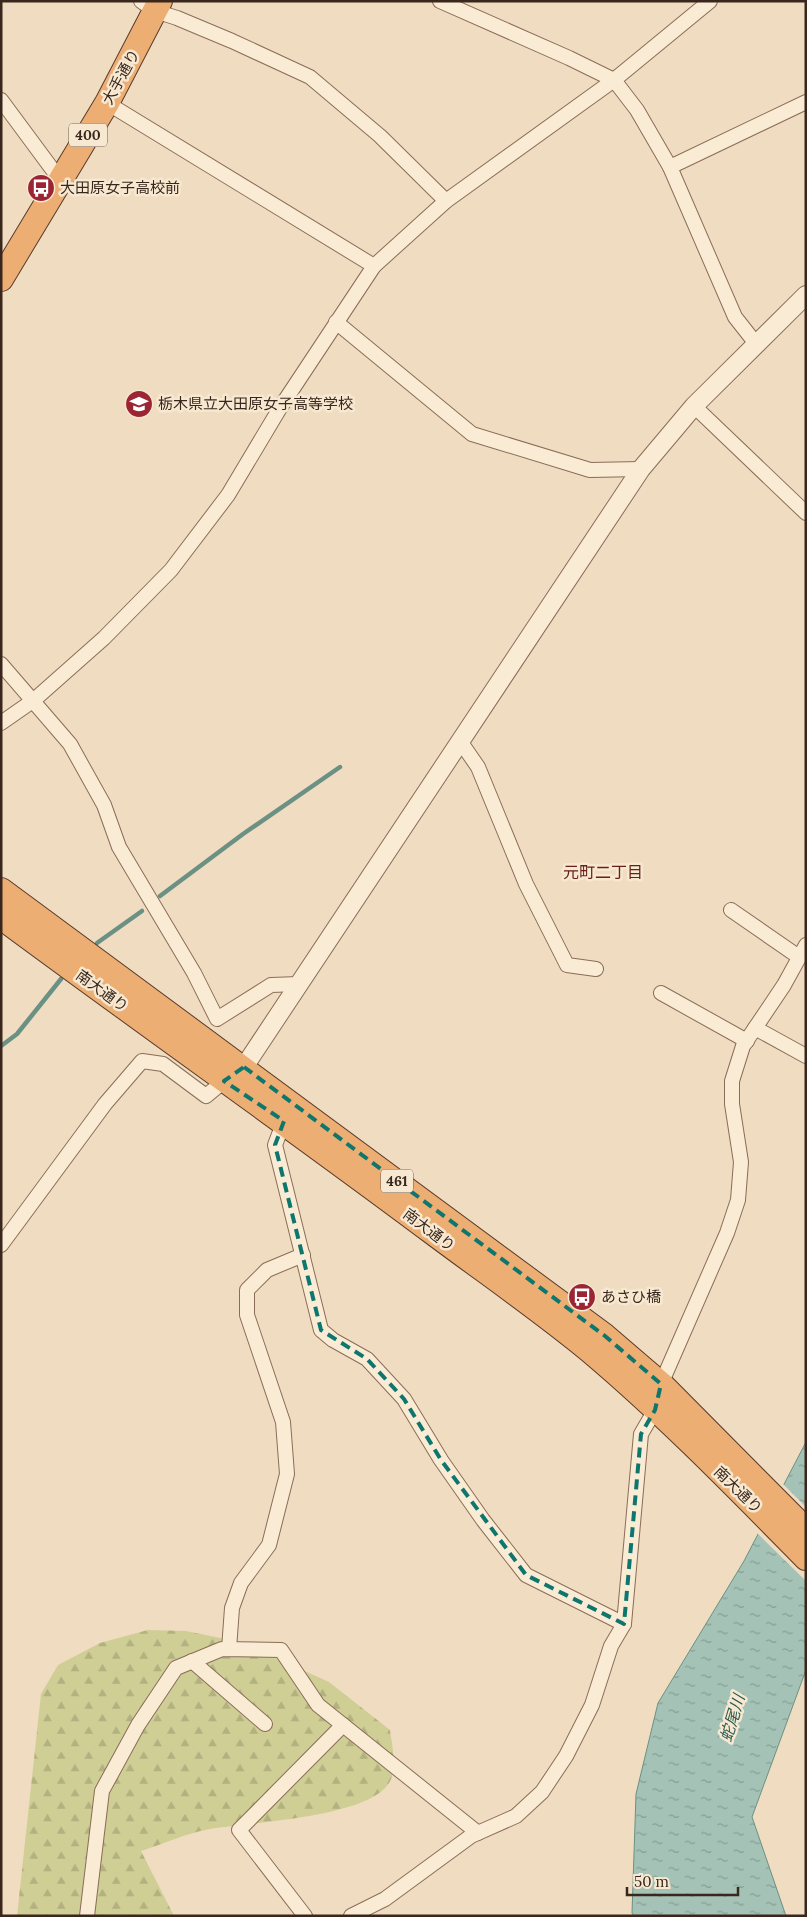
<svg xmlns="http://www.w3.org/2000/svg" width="807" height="1917" viewBox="0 0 807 1917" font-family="Lora,'Noto Sans JP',serif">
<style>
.forest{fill:url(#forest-firs)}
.water{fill:url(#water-ripples);stroke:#6a9183}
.pier{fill:#f0dcc1}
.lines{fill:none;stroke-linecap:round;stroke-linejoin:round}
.stream{stroke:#6a9183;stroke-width:4.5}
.minor-casing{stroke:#8a6d58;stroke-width:16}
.tertiary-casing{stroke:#8a6d58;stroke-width:20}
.trunk-casing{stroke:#583b2c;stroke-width:26}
.minor{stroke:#faebd5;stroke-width:14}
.tertiary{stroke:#faebd5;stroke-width:18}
.trunk{stroke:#ecae72;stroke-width:24}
.marked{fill:none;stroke:#0f766e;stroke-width:4;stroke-dasharray:10 6;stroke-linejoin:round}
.labels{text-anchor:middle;stroke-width:5;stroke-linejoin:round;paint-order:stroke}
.shield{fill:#f7e8d1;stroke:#726153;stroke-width:1}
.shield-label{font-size:14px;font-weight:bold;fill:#39271d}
.street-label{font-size:15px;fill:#39271d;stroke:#f7e8d1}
.poi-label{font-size:15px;fill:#39271d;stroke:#f7e8d1;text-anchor:start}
.neighbourhood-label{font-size:16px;fill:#68211a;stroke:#f7e8d1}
.water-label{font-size:16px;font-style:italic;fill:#2b5a51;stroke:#f7e8d1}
</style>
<defs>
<pattern id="forest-firs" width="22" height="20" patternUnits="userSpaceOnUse" patternTransform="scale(1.25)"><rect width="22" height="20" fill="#cfce95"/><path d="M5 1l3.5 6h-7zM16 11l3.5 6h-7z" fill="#b2b180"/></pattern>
<pattern id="water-ripples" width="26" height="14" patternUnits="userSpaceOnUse" patternTransform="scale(1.25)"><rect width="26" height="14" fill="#a4c2b6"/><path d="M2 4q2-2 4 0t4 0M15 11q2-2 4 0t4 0" fill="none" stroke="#879e93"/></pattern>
</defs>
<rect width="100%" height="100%" fill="#f0dcc1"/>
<path class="forest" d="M148,1630L186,1631L240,1642L329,1682L390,1730C392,1746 398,1769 389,1783C367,1818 250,1822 210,1829C187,1833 163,1844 141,1851L174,1916H17L41,1694L58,1665L100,1643Z"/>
<path class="water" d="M806,1442V1670L752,1817L786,1916H634L632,1913L636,1794L658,1703L744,1561Z"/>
<path class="pier" d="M782,1483L806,1507V1581L756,1532Z"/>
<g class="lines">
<g class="stream">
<path d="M160,896L243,834L340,767"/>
<path d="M97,943L142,911"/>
<path d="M1,1046L17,1034L61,979"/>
</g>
<g class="minor-casing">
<g id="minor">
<path d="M141,1L155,11L177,18L232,41L310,77L380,136L446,201"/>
<path d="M440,1L569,58L614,80L637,110L670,167L735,317L757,345"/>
<path d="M1,100L61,181"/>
<path d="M107,103L374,266"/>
<path d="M670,167L806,102"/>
<path d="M336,322L472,434L590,470L641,469"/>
<path d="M694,406L806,513"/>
<path d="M1,664L70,744L104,805L119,847L194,973L217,1019L271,985L299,984"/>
<path d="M1,723L34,700L104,638L171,570L228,495L280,408L374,266L446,201L614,80L710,1"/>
<path d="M460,741L478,767L526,884L567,965L596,969"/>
<path d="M731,910L799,957"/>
<path d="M661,993L747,1041"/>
<path d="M755,1028L806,1056"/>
<path d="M284,1121L275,1145L321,1330L333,1340L367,1359L404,1399L441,1460L483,1520L526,1575L624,1624"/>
<path d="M1,1245L105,1104L142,1061L163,1064L206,1096L224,1081"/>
<path d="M229,1649L232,1608L241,1583L269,1545L287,1474L283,1422L247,1315V1290L267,1270L303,1255"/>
<path d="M192,1661L265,1724"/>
<path d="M87,1916L102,1791L138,1725L176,1668L222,1649L281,1650L318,1705L478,1833"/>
<path d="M305,1916L239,1830L343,1725"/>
<path d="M351,1916L385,1899L471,1836L516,1816L542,1792L566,1756L592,1705L611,1646L624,1624L641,1434L655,1410L661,1384L727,1233L738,1200L741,1162L732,1104V1081L743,1046L784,985L806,945"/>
</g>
</g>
<g class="tertiary-casing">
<path id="tertiary" d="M233,1075L244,1067L641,469L694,406L806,295"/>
</g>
<g class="trunk-casing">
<g id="trunk">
<path d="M1,279L107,103L160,1"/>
<path d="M1,890L605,1336L661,1384L806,1530"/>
<path d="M1,917C144,1023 289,1125 432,1232C484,1271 538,1308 589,1350C665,1414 736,1487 806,1558"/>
</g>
</g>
<use href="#minor" class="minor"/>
<use href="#tertiary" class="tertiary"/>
<use href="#trunk" class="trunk"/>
</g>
<path class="marked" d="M244,1067L605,1336L661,1384L655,1410L641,1434L624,1624L526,1575L441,1460L404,1399L367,1359L321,1330L275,1145L284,1121L224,1081Z"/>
<defs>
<g id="bus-disc" transform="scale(1.4375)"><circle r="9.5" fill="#9c2534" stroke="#f7e8d1"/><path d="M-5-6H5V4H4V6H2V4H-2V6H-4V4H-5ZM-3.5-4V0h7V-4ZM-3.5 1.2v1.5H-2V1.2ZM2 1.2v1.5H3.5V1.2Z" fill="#fff"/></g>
<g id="school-disc" transform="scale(1.4375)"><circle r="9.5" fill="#9c2534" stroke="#f7e8d1"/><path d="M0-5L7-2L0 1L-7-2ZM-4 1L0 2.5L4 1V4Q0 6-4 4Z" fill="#fff"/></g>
</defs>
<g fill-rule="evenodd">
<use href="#bus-disc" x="41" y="188"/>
<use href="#school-disc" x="139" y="404"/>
<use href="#bus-disc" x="582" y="1297"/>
</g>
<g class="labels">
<g class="shield">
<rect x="69" y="123.5" width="38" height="23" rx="4"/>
<rect x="381" y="1169.5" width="32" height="23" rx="4"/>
</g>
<g class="shield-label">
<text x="88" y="140">400</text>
<text x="397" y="1186">461</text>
</g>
<g class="street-label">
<text transform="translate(121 77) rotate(-61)" y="5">大手通り</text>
<text transform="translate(102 991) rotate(36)" y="5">南大通り</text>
<text transform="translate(429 1230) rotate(37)" y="5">南大通り</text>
<text transform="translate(738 1490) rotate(44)" y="5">南大通り</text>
</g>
<g class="poi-label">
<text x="60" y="193">大田原女子高校前</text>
<text x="158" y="409">栃木県立大田原女子高等学校</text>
<text x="601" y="1302">あさひ橋</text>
</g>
<g class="neighbourhood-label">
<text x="603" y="878">元町二丁目</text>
</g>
<g class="water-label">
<text transform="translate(732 1718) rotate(-73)" y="6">蛇尾川</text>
</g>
</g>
<rect width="807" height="1917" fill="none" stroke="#39271d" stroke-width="5"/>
<path d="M627 1887v8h111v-8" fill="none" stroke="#39271d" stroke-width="2.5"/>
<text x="634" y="1887" font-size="15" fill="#39271d" stroke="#f7e8d1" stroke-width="4" paint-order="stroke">50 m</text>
</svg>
